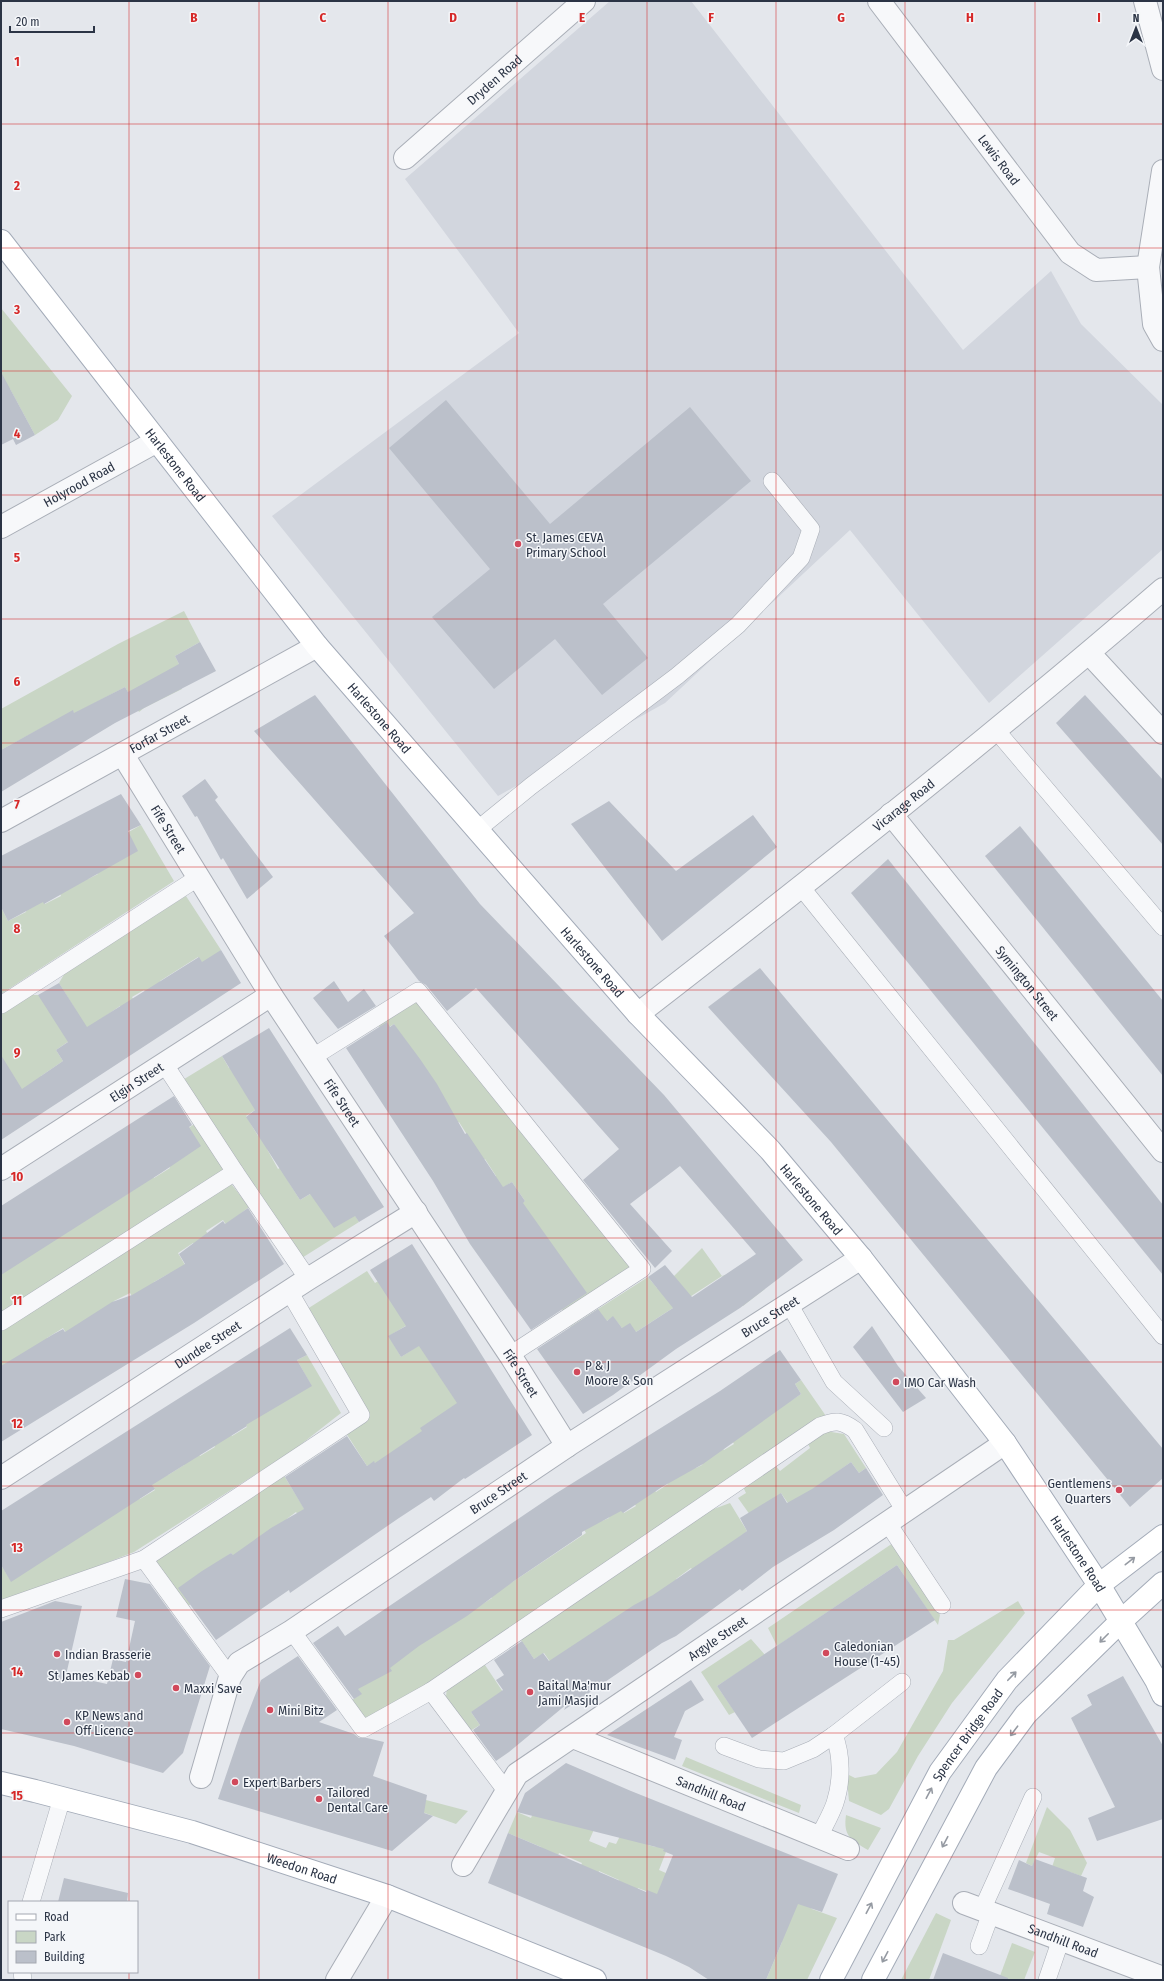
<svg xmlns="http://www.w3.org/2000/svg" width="1164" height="1981" viewBox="0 0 1164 1981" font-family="'Fira Sans Condensed',sans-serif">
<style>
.built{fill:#d2d6de}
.green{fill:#c9d6c5}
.building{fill:#bbc0ca}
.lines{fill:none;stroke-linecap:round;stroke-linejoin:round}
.service-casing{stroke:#a9aeb7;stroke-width:18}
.minor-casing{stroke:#a9aeb7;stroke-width:24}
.primary-casing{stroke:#a3abb8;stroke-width:24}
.service{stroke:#f7f8fa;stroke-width:17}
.minor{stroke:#f7f8fa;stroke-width:22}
.primary{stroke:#fff;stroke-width:22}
.oneway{stroke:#959aa2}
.grid{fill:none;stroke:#d62828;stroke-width:1;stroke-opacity:0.55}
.poi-dot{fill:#d1495b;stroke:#f4f6f9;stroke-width:1.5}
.labels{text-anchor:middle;stroke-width:3;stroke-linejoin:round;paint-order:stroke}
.street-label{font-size:13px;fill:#2b3445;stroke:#f4f6f9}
.poi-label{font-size:13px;fill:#2b3445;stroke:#f4f6f9;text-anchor:start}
.grid-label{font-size:13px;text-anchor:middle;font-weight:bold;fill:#d62828;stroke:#f4f6f9;stroke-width:3;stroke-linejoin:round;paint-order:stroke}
</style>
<rect width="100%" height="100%" fill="#e4e7ec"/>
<path class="built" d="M610,1H691L963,350L1051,271L1081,324L1163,405V549L989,703L850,530L665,703L498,796L272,516L519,333L405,179Z"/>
<g class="green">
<path d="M1,308L72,396L58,420L35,435L10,389L1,394Z"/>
<path d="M184,611L200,642L175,656L180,666L172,671L182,689L144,708L139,712L125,687L74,714L73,711L1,750V709L118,644Z"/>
<path d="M141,825L174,881L1,994V907L8,921L26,912L32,883L45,904L61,896L52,873L88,879L98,874L88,855Z"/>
<path d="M186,896L221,950L205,967L198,957L160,981L158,1012L144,990L132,997L140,1011L128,1018L120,1006L56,1050L63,1061L41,1076L55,1097L1,1104V1013L28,995H38L75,1009L59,983L66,971Z"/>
<path d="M418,999L633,1265L564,1312L499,1218L525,1201L512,1182L488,1197L496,1176L485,1159L470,1167L466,1133L459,1122L446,1130L394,1024L383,1031L378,1025Z"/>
<path d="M249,1055L273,1098L246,1116L258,1136L287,1118L267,1149L278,1169L310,1149L319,1162L288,1181L300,1200L334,1180L359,1222L297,1261L181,1081L222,1056L229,1068Z"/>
<path d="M196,1123L224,1171L1,1315V1247L121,1198L138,1187L142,1159L154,1178L170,1168L157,1149Z"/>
<path d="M229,1181L249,1207L240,1214L244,1252L223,1220L206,1231L227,1268L193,1243L178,1253L198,1287L185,1295L170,1273L154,1282L146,1320L130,1293L114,1301L82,1359L63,1328L47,1338L66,1368L1,1374V1326Z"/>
<path d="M702,1248L722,1276L749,1267L765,1289L743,1306L722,1276L636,1332L622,1328L613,1317L599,1326L587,1350L570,1327L648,1277L657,1288L674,1276Z"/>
<path d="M367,1271L375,1283L394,1272L422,1316L389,1336L401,1357L435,1335L427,1357L438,1374L472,1364L441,1459L384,1475L374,1462L367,1466L346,1433L369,1418L304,1311Z"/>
<path d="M307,1355L341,1413L295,1449L134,1552L1,1604V1565L11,1581L121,1469L140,1499L155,1490L136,1459L168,1475L184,1465L167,1439L183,1431L200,1456L215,1447L198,1420L215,1411L232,1436L247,1427L230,1400L311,1385L297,1360Z"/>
<path d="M801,1380L826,1416L392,1707L364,1723L352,1700L361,1694L355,1685L492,1598L486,1588L507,1585L514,1581L586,1533L580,1523L596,1512L602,1521L609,1518L614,1501L624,1513L636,1506L627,1494L647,1479L656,1492L668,1484L660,1472L696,1468L702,1465L714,1438L724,1450L734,1444L726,1431L792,1400L801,1394L795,1384Z"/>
<path d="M825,1431L844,1434L866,1468L859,1473L851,1462L837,1472L796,1515L781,1493L765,1536L738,1498L746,1493L743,1487L775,1465L780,1471L810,1448L808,1444Z"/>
<path d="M283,1474L313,1523L307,1527L296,1512L288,1518L242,1567L231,1553L223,1559L191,1604L184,1609L154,1557Z"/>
<path d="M730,1503L747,1531L698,1578L691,1568L676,1579L684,1590L558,1673L544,1653L534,1659L519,1637L585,1593H590L711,1510Z"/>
<path d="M893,1543L940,1615L938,1625L897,1565L777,1646L768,1628Z"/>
<path d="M1018,1601L1025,1613L952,1703L918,1756L889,1809L881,1815L849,1801L847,1780L849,1775L855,1778L876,1774L897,1752L943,1671L948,1640H954Z"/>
<path d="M751,1639L765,1655L717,1686L735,1712L729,1715L701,1672Z"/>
<path d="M483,1662L511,1704L471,1712L480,1725L470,1731L446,1697L447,1687Z"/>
<path d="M686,1757L801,1805L799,1813L682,1766Z"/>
<path d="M426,1800L468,1811L456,1824L422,1812Z"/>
<path d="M537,1804L601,1813L589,1841L606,1848L609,1842L616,1844L627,1822C636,1837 638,1843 656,1847L662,1836L671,1839L659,1870L675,1877L800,1893L812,1909L837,1918L807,1980H766L782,1942L638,1888L631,1904L611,1895L619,1880L599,1871L593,1888L573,1881L582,1863L559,1853L551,1872L541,1847L508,1833L517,1812L531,1818Z"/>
<path d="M1047,1807L1070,1830L1087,1863L1081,1876L1070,1872L1065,1884L1051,1870L1055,1858L1039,1852L1032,1866L1026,1863Z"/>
<path d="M846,1815L881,1828L868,1850C851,1840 843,1836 846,1815Z"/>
<path d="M936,1913L951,1920L929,1980H901Z"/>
<path d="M1012,1943L1035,1952L1024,1980H1010L1000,1976Z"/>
</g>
<g class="building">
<path d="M1,372L35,435L16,445L13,439L1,445Z"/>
<path d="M446,400L550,524L690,407L751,481L603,604L648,658L602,695L555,639L494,689L432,617L490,569L389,448Z"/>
<path d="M200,642L216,671L115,723L1,792V750L73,710L74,713L125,687L128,692L179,664L175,656Z"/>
<path d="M315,695L480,904L664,1095L803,1260L740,1308L676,1349L613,1395L583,1414L537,1349L598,1309L607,1321L613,1316L622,1328L630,1323L636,1332L673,1308L648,1277L665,1265L692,1297L756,1254L680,1166L630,1204L672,1251L655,1268L583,1180L619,1149L476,988L447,1011L426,985L419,981L384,936L414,913L254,731Z"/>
<path d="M1085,695L1163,780V845L1056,723Z"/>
<path d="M205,779L218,797L215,800L273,877L247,899L223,858L221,860L197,816L195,817L182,796Z"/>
<path d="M121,794L141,825L128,831L138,851L44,904L43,902L8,921L1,907V856Z"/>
<path d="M609,801L676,871L753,815L777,847L662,941L571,824Z"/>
<path d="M1020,826L1163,1001V1076L985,856Z"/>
<path d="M888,859L1163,1205V1275L851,893Z"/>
<path d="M221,950L241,983L1,1140V1055L22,1089L63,1061L56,1050L68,1042L38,995L59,983L87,1027L199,957L202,962Z"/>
<path d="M760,968L1163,1449V1478L1130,1507L831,1142L708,1007Z"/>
<path d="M334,981L348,1002L364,989L376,1006L338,1029L313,998Z"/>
<path d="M387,1022L390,1027L394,1024L420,1059L437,1084L465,1134L467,1133L503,1187L512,1182L525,1201L523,1203L587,1293L531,1330L470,1244L433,1181L346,1048Z"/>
<path d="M269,1028L384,1207L359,1222L355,1216L334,1228L310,1194L300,1200L246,1117L255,1110L222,1056Z"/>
<path d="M174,1096L192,1125L189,1127L201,1146L161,1173L1,1275V1206Z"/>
<path d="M248,1208L284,1264L194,1323L1,1442V1366L52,1335L63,1329L65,1332L112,1302L132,1295L185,1264L179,1254L223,1221L225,1224Z"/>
<path d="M412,1244L532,1435L465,1479L464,1478L434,1501L431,1497L399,1518L290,1593L289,1590L216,1640L178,1588L202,1571L231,1553L233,1555L271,1528L304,1509L285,1477L347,1436L367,1466L374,1461L375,1463L422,1431L420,1428L457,1403L419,1346L401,1357L388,1336L406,1326L370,1270Z"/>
<path d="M872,1326L898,1366L926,1398L903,1412L853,1347Z"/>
<path d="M290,1328L307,1355L297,1360L312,1386L246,1425L247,1426L152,1485L155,1489L11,1582L1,1565V1511Z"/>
<path d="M780,1350L801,1380L795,1384L801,1394L703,1464L662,1487L623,1513L621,1511L582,1532V1535L514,1581L467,1616L419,1646L390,1668L392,1671L358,1689L362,1694L354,1699L313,1643L338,1626L345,1636L555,1494L720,1391Z"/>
<path d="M851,1462L859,1473L866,1468L883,1495L834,1530L773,1567L742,1591L740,1589L676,1636L662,1643L564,1710L567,1704L509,1752L496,1761L473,1730L480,1725L471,1712L503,1690L496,1680L504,1675L494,1660L522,1641L534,1659L543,1653L549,1661L634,1605L653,1595L740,1536L747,1531L740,1518L781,1493L787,1503L812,1489Z"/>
<path d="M897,1565L935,1620L752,1738L717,1686Z"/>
<path d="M125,1579L150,1584L210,1666L183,1753L163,1773L74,1746L1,1729V1622L55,1601L82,1606L66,1675L107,1684L113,1659L126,1662L135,1621L116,1617Z"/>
<path d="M298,1656L337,1710L319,1722L354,1734L359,1738H367L384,1742L373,1776L427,1795L424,1813L433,1816L392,1851L218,1799L240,1734L261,1680Z"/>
<path d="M1123,1676L1163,1746V1819L1097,1841L1088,1818L1115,1807L1071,1718L1092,1705L1087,1695Z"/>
<path d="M691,1680L704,1700L685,1711L674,1737L682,1740L675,1760L607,1735Z"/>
<path d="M566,1763L631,1791L838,1874L822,1912L798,1904L766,1980H709L689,1967L666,1956L488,1883L508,1833L646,1892L647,1890L657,1894L673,1855L663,1851L664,1849L517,1812L525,1793Z"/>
<path d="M1035,1859L1087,1878L1083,1891L1094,1897L1083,1927L1047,1914L1050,1904L1008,1889L1019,1860L1032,1866Z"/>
<path d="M64,1878L128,1893L127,1902H58Z"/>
<path d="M943,1953L1008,1978V1980H933Z"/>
</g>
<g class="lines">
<g class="service-casing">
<g id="service">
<path d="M995,729L1163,927"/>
<path d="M477,830L531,786L677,676L738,625L801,558L811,529L772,481"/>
<path d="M801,887L1163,1336"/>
<path d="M1,1005L199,877"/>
<path d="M313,1057L418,991L642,1269L510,1355"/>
<path d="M165,1065L235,1172L308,1279"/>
<path d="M789,1304L834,1382L884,1428"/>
<path d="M1,1322L235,1172"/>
<path d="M887,1522L942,1605"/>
<path d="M144,1559L230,1677"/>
<path d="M1,1609L144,1559L361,1415L289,1291"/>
<path d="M292,1631L363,1729L431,1691L820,1426C835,1420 841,1420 855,1430L905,1511"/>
<path d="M431,1691L507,1792"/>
<path d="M724,1746L759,1759L784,1761L813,1749L834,1735L902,1682"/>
<path d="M819,1837C824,1826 831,1815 835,1803C842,1782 842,1755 834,1735"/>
<path d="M31,1902L62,1798"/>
<path d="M982,1910L1033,1797"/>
<path d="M979,1946L991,1913"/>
<path d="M22,1972L23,1980"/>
<path d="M1047,1980L1061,1939"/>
</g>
</g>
<g class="minor-casing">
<g id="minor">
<path id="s1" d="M879,1L1070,253L1096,270L1148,267"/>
<path d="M1145,1L1163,69"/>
<path id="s2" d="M405,158L584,1"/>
<path d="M1163,171L1148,267L1154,324L1163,340"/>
<path id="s3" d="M1,527L157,441"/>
<path d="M1089,653L1163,733"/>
<path id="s4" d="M123,755L271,995L510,1355L567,1446"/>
<path id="s5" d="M891,814L1163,1151"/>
<path id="s6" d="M1,821L317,646"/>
<path id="s7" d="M638,1014C816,876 993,736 1163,589"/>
<path id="s8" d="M1,1169L271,995"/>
<path id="s9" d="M1,1478L308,1279L416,1212"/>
<path id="s10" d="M573,1737L848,1849"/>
<path id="s11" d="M201,1777L230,1677L239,1663L292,1631L567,1446L861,1258"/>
<path id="s12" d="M463,1865L517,1774L1005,1443"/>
<path id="s13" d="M964,1903L1163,1978"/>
<path d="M337,1980L387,1896"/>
</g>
</g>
<g class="primary-casing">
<g id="primary">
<path id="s14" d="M1,241L317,646L638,1014L770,1150L861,1258L1005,1443L1099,1585L1156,1680L1163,1695"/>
<path id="s15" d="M1,1783L35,1791L192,1832L387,1896L595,1980"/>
<path id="s16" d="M831,1980L940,1772L1007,1680L1099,1585L1163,1536"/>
<path d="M873,1980L986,1768L1026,1714L1120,1622L1163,1583"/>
</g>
</g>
<use href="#service" class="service"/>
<use href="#minor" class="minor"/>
<use href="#primary" class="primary"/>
</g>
<defs><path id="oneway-shaft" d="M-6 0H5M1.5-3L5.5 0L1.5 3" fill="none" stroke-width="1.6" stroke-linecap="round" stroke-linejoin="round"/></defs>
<g class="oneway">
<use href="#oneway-shaft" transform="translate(1130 1561) rotate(-38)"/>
<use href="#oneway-shaft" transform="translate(1104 1638) rotate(135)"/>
<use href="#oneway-shaft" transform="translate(1012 1676) rotate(-46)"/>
<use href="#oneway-shaft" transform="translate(1014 1731) rotate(127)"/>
<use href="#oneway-shaft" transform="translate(929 1793) rotate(-62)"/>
<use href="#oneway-shaft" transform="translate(945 1842) rotate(118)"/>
<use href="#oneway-shaft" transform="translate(869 1908) rotate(-62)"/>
<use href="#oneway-shaft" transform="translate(885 1957) rotate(118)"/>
</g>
<path class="grid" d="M129,1V1902M259,1V1980M388,1V1980M517,1V1980M647,1V1980M776,1V1980M905,1V1980M1035,1V1980M1,124H1163M1,248H1163M1,371H1163M1,495H1163M1,619H1163M1,743H1163M1,867H1163M1,990H1163M1,1114H1163M1,1238H1163M1,1362H1163M1,1486H1163M1,1610H1163M1,1733H1163M1,1857H1163M129,1972V1980"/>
<g class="poi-dot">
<circle cx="518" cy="544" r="4"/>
<circle cx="577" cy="1372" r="4"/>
<circle cx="896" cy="1382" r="4"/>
<circle cx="1119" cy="1490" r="4"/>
<circle cx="826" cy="1653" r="4"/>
<circle cx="57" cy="1654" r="4"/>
<circle cx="138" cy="1675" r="4"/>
<circle cx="176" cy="1688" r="4"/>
<circle cx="530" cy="1692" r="4"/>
<circle cx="270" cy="1710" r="4"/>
<circle cx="67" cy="1722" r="4"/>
<circle cx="235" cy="1782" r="4"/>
<circle cx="319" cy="1799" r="4"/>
</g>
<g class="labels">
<g class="street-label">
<text dy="5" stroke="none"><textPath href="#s2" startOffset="119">Dryden Road</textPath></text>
<text dy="5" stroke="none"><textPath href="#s1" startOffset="199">Lewis Road</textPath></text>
<text dy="5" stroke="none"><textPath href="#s14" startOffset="284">Harlestone Road</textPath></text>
<text dy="5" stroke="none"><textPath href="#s3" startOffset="89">Holyrood Road</textPath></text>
<text dy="5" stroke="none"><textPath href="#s14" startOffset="609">Harlestone Road</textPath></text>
<text dy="5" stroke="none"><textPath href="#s6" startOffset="181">Forfar Street</textPath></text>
<text dy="5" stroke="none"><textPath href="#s7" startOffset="338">Vicarage Road</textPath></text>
<text dy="5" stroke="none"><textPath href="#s4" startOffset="87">Fife Street</textPath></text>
<text dy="5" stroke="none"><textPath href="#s14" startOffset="933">Harlestone Road</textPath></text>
<text dy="5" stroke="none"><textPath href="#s5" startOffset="217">Symington Street</textPath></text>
<text dy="5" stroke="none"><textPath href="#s8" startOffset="161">Elgin Street</textPath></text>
<text dy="5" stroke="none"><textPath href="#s4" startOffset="411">Fife Street</textPath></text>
<text dy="5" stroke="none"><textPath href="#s14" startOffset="1256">Harlestone Road</textPath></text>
<text dy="5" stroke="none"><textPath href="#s11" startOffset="755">Bruce Street</textPath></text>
<text dy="5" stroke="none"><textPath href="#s9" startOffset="246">Dundee Street</textPath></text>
<text dy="5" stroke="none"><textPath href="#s4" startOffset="735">Fife Street</textPath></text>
<text dy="5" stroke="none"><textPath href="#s11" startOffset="431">Bruce Street</textPath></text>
<text dy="5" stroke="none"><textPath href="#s14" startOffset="1700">Harlestone Road</textPath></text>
<text dy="5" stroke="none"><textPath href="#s12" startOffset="348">Argyle Street</textPath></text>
<text dy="5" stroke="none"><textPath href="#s16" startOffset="281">Spencer Bridge Road</textPath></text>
<text dy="5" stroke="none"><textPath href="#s10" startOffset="149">Sandhill Road</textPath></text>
<text dy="5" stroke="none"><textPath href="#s15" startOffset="313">Weedon Road</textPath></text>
<text dy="5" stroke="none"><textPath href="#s13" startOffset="106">Sandhill Road</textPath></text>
</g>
<g class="poi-label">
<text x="526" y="542">St. James CEVA<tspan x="526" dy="15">Primary School</tspan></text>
<text x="585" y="1370">P &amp; J<tspan x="585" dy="15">Moore &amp; Son</tspan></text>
<text x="904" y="1387">IMO Car Wash</text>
<text x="1111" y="1488" text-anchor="end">Gentlemens<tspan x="1111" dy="15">Quarters</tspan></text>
<text x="834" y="1651">Caledonian<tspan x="834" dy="15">House (1-45)</tspan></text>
<text x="65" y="1659">Indian Brasserie</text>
<text x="130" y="1680" text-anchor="end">St James Kebab</text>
<text x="538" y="1690">Baital Ma'mur<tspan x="538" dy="15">Jami Masjid</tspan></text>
<text x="184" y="1693">Maxxi Save</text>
<text x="278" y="1715">Mini Bitz</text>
<text x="75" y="1720">KP News and<tspan x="75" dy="15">Off Licence</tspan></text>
<text x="243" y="1787">Expert Barbers</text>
<text x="327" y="1797">Tailored<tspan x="327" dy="15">Dental Care</tspan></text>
</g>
</g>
<g class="grid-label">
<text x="194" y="22">B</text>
<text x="323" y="22">C</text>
<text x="453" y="22">D</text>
<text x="582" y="22">E</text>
<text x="711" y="22">F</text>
<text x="841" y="22">G</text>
<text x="970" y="22">H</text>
<text x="1099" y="22">I</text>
<text x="17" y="66">1</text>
<text x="17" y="190">2</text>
<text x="17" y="314">3</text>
<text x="17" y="438">4</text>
<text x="17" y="562">5</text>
<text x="17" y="686">6</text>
<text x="17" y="809">7</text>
<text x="17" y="933">8</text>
<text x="17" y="1057">9</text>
<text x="17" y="1181">10</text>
<text x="17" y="1305">11</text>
<text x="17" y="1428">12</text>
<text x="17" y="1552">13</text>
<text x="17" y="1676">14</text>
<text x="17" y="1800">15</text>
</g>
<rect width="1164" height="1981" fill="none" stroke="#2b3445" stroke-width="4"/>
<rect x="8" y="1901" width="130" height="72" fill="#f4f6f9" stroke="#a4a8b1"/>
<rect x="16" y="1914" width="20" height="6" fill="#ffffff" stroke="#a4a8b1"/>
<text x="44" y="1921" font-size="12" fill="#2b3445">Road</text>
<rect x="16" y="1931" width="20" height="12" fill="#c9d6c5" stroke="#a4a8b1"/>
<text x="44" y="1941" font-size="12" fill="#2b3445">Park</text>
<rect x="16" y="1951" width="20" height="12" fill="#bbc0ca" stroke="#a4a8b1"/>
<text x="44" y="1961" font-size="12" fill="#2b3445">Building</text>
<g transform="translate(1136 28)" stroke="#f4f6f9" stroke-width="3" paint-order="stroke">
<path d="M0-3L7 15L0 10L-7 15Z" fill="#2b3445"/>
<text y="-6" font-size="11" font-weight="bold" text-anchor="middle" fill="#2b3445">N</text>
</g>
<path d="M10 26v6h84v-6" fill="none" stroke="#2b3445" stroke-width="2"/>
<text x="16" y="26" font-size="12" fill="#2b3445" stroke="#f4f6f9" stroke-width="3" paint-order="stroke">20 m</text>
</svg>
